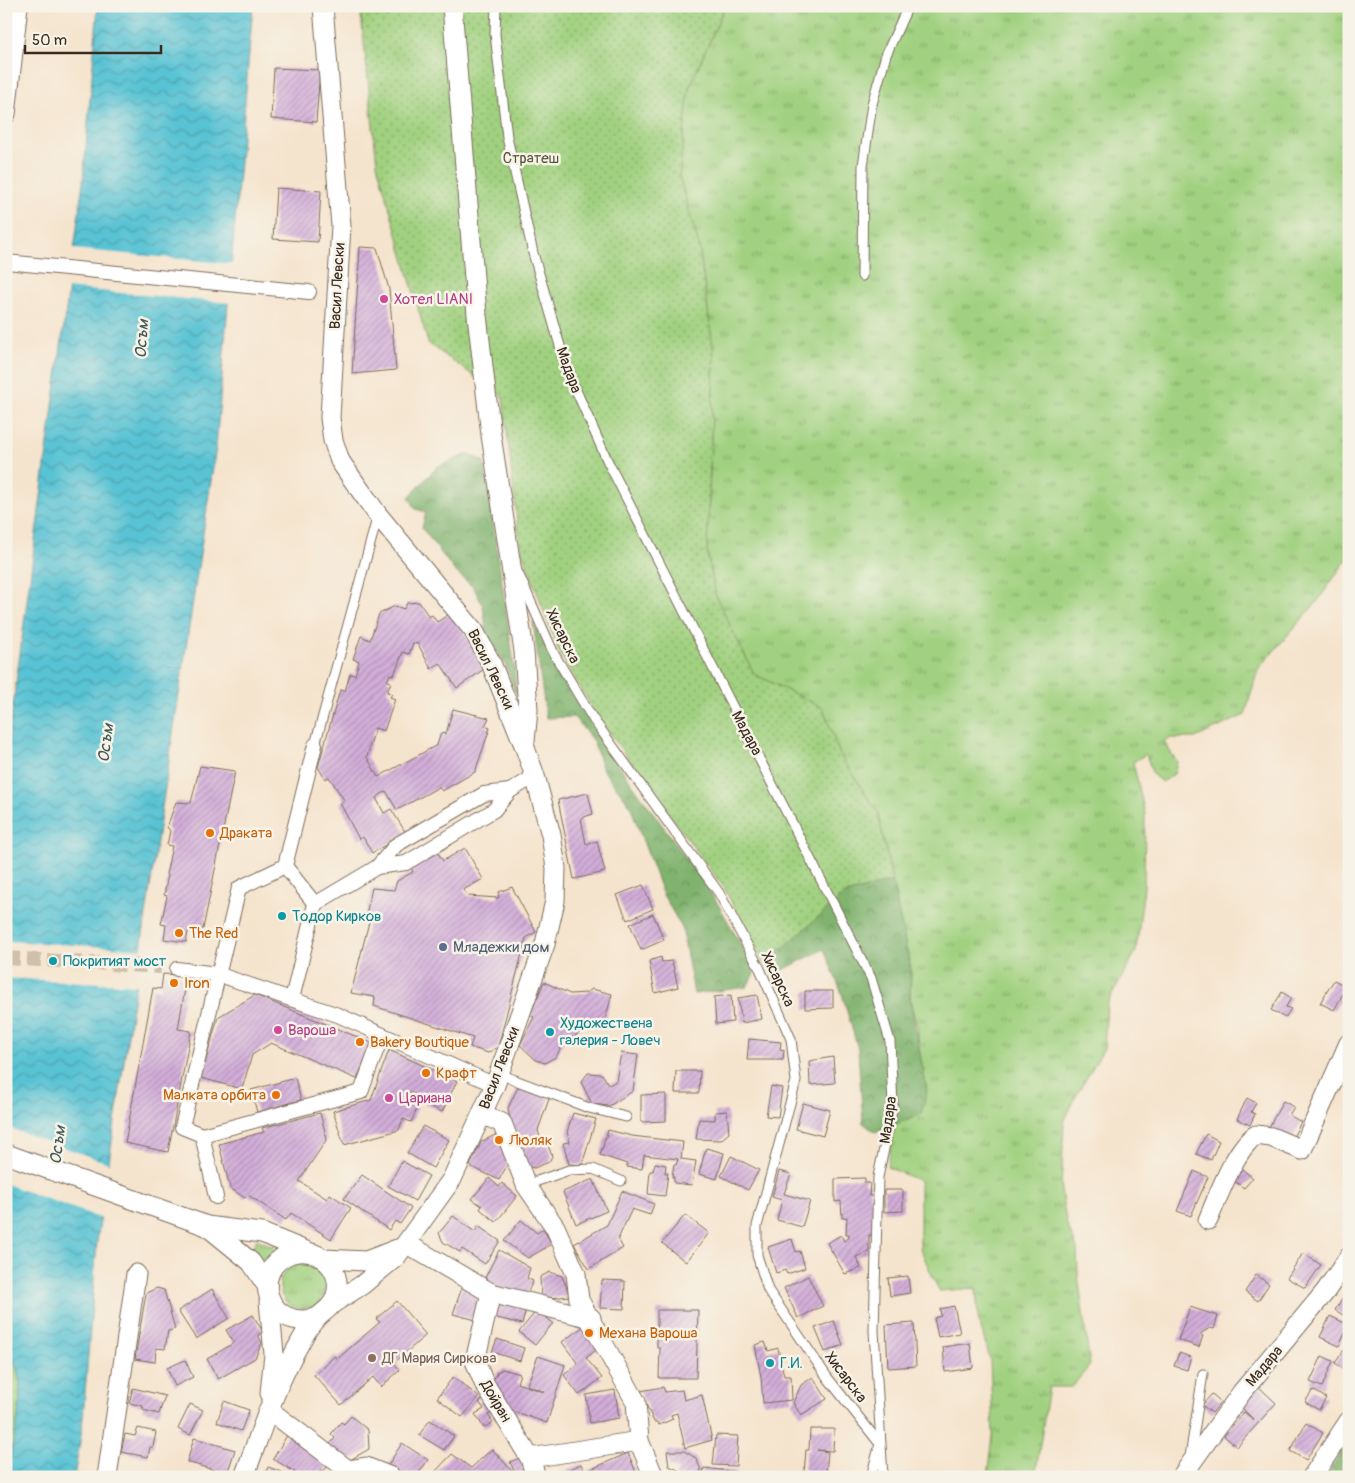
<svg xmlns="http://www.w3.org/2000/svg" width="1355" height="1483" viewBox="0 0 1355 1483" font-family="Pangolin,sans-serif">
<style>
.grass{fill:url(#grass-tufts);stroke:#6e7e4f}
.forest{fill:url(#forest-crowns);stroke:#5e6e46}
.park{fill:url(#park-dots);stroke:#6e7e4f}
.water{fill:url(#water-waves);stroke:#4a7679}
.pier{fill:#f5e4cd}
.building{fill:url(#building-hatch)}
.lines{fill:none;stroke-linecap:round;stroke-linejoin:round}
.pedestrian-tunnel{stroke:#d0bfaa;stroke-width:14;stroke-dasharray:14 7;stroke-linecap:butt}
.service-casing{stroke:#7c6b5b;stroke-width:11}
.pedestrian-casing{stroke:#7c6b5b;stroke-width:16}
.minor-casing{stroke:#7c6b5b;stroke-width:21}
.service{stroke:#fff;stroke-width:9}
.pedestrian{stroke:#fff;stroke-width:14}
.minor{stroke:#fff;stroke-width:19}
.hotel-dot{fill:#d1479c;stroke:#f7f3e8;stroke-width:2}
.food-dot{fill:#e8710a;stroke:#f7f3e8;stroke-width:2}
.culture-dot{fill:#0f9aa8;stroke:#f7f3e8;stroke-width:2}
.service-dot{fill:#5c6f8a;stroke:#f7f3e8;stroke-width:2}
.education-dot{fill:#8d6e63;stroke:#f7f3e8;stroke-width:2}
.labels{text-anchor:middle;stroke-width:5;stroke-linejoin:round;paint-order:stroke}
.park-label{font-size:15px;fill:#545436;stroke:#f7f3e8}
.street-label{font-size:15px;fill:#3b2a1e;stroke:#f7f3e8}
.hotel-label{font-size:15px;fill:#b23c85;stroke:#f7f3e8;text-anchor:start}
.food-label{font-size:15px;fill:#c56008;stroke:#f7f3e8;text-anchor:start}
.culture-label{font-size:15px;fill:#0d838f;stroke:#f7f3e8;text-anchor:start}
.service-label{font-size:15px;fill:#4e5e75;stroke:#f7f3e8;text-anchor:start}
.education-label{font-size:15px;fill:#785e54;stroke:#f7f3e8;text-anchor:start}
.water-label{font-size:16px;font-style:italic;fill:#445855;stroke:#f7f3e8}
</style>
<defs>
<pattern id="grass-tufts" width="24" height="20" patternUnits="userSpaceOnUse" patternTransform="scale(1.25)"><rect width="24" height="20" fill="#a1d180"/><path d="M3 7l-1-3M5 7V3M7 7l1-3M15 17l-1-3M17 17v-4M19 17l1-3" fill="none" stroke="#84aa68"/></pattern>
<pattern id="forest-crowns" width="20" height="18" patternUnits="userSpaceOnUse" patternTransform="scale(1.25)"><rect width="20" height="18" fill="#80b36e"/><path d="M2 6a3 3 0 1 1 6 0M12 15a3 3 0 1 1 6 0" fill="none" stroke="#6a925a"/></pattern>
<pattern id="park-dots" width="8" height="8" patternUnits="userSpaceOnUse" patternTransform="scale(1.25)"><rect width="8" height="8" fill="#a1d180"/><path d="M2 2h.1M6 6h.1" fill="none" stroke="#84aa68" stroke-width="1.8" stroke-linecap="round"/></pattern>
<pattern id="water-waves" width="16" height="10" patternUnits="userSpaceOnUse" patternTransform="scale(1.25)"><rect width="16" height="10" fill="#59c3d4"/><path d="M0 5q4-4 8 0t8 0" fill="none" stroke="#4b9fab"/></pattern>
<pattern id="building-hatch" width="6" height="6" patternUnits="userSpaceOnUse" patternTransform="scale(1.25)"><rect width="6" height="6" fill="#d3aeda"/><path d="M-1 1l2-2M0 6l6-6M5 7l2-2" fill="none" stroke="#ac8eb0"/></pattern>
</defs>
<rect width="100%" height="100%" fill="#f7f3e8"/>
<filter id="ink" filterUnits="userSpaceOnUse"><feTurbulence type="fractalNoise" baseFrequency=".02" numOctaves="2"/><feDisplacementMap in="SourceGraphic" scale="10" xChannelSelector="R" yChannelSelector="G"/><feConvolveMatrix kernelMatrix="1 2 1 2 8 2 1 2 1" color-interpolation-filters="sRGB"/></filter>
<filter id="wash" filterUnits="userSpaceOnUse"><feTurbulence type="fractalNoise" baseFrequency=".0096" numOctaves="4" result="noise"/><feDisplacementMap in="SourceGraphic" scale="20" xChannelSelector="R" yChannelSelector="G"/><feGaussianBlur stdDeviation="1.12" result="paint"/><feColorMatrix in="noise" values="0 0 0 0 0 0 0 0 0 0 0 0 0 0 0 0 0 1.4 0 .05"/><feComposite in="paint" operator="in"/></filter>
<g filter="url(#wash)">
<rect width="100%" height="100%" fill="#f5e4cd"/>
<g class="grass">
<path d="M725,6H1349V556L1317,602L1258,669L1245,715L1195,738H1170L1164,742L1177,762L1174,774L1162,782L1153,775L1146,754L1133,762L1145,814L1144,887L1136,951L1107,1004L1104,1048L1076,1096L1064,1122L1061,1192L1067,1225L1077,1248L1078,1276L1090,1365L1072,1387H1049L1035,1477H988L993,1435L990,1359L978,1318L976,1288L939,1291L920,1248V1181L887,1167L895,1124L921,1114L918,1030L910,1000L911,970L878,813L840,755L823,708L754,674L716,597L707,551L714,355L699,246L679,176L689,88Z"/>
<path d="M257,1239L276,1248L261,1264L250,1252Z"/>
<circle cx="303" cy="1286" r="23"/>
<path d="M6,1348C35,1384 11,1436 7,1477Z"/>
</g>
<g class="forest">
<path d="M468,454L484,461L514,665L516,695L506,666L487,634L483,606L474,588L454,570L422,528L426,512L416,509L409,497L437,467Z"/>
<path d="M533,621C577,719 649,803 710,892C727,917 740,945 755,971L747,987L694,994L682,928L662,893L630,805L603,770L593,741L574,717L546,718Z"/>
<path d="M892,881L911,970L910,1000L927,1090L921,1114L875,1132L863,1123L858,1049L842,994L824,949L779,972L764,964L845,894Z"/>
<path d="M1349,1441V1477H1328L1327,1474Z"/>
</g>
<path class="park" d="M360,6H725L689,88L679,176L699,246L714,355L707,552L716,597L754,674L823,708L840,755L878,813L892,881L845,894L764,964L724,888L597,716L559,652L520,546L503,397L428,343L377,164Z"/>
<path class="water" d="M98,6H253L216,447L97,1242L82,1430L74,1477H7C11,1436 35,1384 6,1348V758L83,182Z"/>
<g class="pier">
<path d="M72,249L234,264L231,303L67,288Z"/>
<path d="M6,941L143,949L138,985L6,978Z"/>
<path d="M6,1127L111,1164L103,1219L6,1184Z"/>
</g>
<g id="blocks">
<g class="building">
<path d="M274,68L320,70L316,122L271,119Z"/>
<path d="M276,188L321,191L318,242L273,239Z"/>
<path d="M360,247L377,248L389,289L396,370L352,374Z"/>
<path d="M419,602L429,617L432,615L437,622L451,613L487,667L457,688L440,663L431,669L418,644L413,643L409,654L403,652L394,675L390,674L387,681L391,682L387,692L392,694L390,697L395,699L384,731L375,728L367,757L378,777L437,745L441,733L446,734L453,709L489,718L485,726L490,728L475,772L442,791L439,787L397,810L386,791L376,798L384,813L391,809L406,833L372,853L363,837L359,839L340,803L344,800L329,777L325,779L318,767L340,690L345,691L350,674L355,675L359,661L353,659L361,636L370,640L379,614L395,606L404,609L407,603Z"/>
<path d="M200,766L235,771L203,929L189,928L186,942L164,939L166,925L161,924L167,896L164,895L168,875H166L172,846L167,845L170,831L167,827L176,802L191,803Z"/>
<path d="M588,793L593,814L581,818L586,844L597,841L605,872L574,879L558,800Z"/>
<path d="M465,848L483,879L463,890L468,896L498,898L499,892L512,887L536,932L526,938L498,1047L488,1053L470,1047L473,1038L374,1006L375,997L351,993L369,922L380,918L366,915L372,888L394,890L397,881L413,872L411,867L438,853L443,861Z"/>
<path d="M643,885L653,909L627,920L617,895Z"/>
<path d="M653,914L664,940L641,950L630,924Z"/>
<path d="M661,957L662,962L672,961L678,987L655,993L649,961Z"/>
<path d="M163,974L180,975L186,983L178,1029L191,1031L168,1152L125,1143L153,988L161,989Z"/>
<path d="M1334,980L1347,987L1334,1010L1320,1003Z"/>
<path d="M544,982L570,994L586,993L592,989L612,994L603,1028L581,1022L575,1038H565L557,1056L545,1063L536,1060L520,1045L534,1017L530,1015Z"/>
<path d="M805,991H833V1008L805,1009Z"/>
<path d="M1282,992L1291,998L1286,1007L1291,1009L1285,1018L1271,1010Z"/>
<path d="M255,995L372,1043L357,1079L271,1043L252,1055L242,1089L201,1078L218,1017Z"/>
<path d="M731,995L733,1022L716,1024L714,997Z"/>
<path d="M757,995L762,1019L742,1023L738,998Z"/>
<path d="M749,1039L781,1042L780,1049L784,1050L783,1060H747Z"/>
<path d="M389,1050L457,1081L442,1112L416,1099L418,1096L410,1092L406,1101L418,1107L411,1122L403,1119L399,1130L344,1145L333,1111L371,1100Z"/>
<path d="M621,1053L638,1055L633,1091L609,1106L592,1104L581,1082L588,1073L602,1074L609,1085L616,1081Z"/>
<path d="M833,1057L835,1083L810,1085L809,1061Z"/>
<path d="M676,1071H700L699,1093H675Z"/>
<path d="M295,1078L301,1100L257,1112L251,1090Z"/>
<path d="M524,1086L544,1094L549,1099L538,1130L541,1142L546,1140L552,1156L549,1162L534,1168L527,1166L510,1121L508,1108L518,1087Z"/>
<path d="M771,1086L782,1088L778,1117L766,1116Z"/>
<path d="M666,1094V1121L641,1122V1095Z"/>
<path d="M1247,1098L1256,1103L1251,1112L1255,1114L1250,1125L1237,1119Z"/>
<path d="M1283,1101L1294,1107L1289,1115L1301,1122L1292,1139L1269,1127Z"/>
<path d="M803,1103L830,1110L823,1136L796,1129Z"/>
<path d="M727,1111L729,1133L721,1140L696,1139L699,1119L715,1120V1112Z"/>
<path d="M320,1113L327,1139L299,1181L327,1199L330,1194L351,1208L331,1239L291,1213L286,1220L248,1195L245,1198L230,1188L219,1144L264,1132L262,1128Z"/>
<path d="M573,1113L596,1119L582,1165L569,1164L563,1143L570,1142L567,1132Z"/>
<path d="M423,1126L449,1140L433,1168L407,1153Z"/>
<path d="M608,1130L632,1136L683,1142L681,1159L696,1161L692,1185L674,1183V1177H672L674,1164L676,1165L678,1159L644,1155L642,1169L627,1167V1164L600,1155Z"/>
<path d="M1206,1134L1219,1141L1211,1160L1196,1154Z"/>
<path d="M495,1135L503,1139L511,1158L499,1180L470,1166L481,1142Z"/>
<path d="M706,1148L724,1153L717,1179L699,1174Z"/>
<path d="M731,1156L759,1170L748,1190L721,1176Z"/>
<path d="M402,1161L429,1176L415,1201L388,1186Z"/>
<path d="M655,1163L666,1165L665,1173H668L665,1196L648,1194L650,1171H653Z"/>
<path d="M1242,1169L1253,1178L1244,1188L1233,1180Z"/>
<path d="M779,1171L791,1174L784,1194L810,1201L802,1227L777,1220L782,1200L772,1197Z"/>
<path d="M1194,1171L1208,1177L1191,1216L1177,1211Z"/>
<path d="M362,1175L411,1208L400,1224L395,1221L389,1230L344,1199Z"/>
<path d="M489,1178L499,1187L502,1183L517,1196L496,1222L480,1209L482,1206L472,1199Z"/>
<path d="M865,1178V1183H870L869,1196H874L873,1235H869V1252L856,1257L861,1268L845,1274L827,1243L841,1235L844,1241L849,1238V1234H846L847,1217L842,1218L841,1201L835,1202V1179Z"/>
<path d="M593,1179L607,1211L576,1224L563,1192Z"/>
<path d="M884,1190H903V1211L884,1212Z"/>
<path d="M622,1191L654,1204L650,1215L632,1209L618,1239L623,1248L589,1269L574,1244L607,1225Z"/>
<path d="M685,1215L709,1233L686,1262L662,1243Z"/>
<path d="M453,1216L475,1232L478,1226L500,1241L485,1264L462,1249L460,1252L443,1242L439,1233Z"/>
<path d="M521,1220L537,1233L543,1229L552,1244L528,1258L504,1241Z"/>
<path d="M792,1239L796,1252L800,1251L805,1268L787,1274L785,1270L776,1273L768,1247Z"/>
<path d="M499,1250L530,1268L527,1278L533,1281L526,1296L483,1282Z"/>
<path d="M1303,1253L1321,1265L1305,1288L1287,1278Z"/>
<path d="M550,1272L562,1276L570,1296L541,1299L540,1277Z"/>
<path d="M1256,1275L1269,1284L1258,1301L1245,1292Z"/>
<path d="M808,1276L823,1306L798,1318L784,1288Z"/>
<path d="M908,1276L910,1293L890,1296L888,1278Z"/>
<path d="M602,1280L625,1281L624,1309L600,1308Z"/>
<path d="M463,1284L488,1299L480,1321L453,1314Z"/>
<path d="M157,1288L164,1290L175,1329L168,1331L165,1349L156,1348L155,1362L135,1359L146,1293Z"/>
<path d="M212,1289L229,1318L196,1339L178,1311Z"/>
<path d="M1343,1297L1349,1300V1319L1335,1310Z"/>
<path d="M493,1300L526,1309L522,1324L489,1316Z"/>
<path d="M397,1301L426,1335L394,1363L400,1370L381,1387L373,1377L341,1405L314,1375L335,1356L337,1359L380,1322L376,1319Z"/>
<path d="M954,1306L960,1333L938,1337L934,1318L941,1316L940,1309Z"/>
<path d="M1190,1307L1218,1316L1214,1329L1210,1328L1200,1334L1203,1336L1199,1347L1178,1340Z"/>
<path d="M537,1310L553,1323L535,1345L519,1332Z"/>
<path d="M657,1310H698L696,1378H659L660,1348H657Z"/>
<path d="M253,1315L263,1332L258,1335L262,1343L255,1358L218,1379L207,1359L234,1343L226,1330Z"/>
<path d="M1330,1316L1349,1325L1339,1346L1320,1337Z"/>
<path d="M834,1321L843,1345L825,1352L815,1328Z"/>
<path d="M914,1323L916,1366L888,1368L886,1325Z"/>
<path d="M584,1326L600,1347L586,1358L602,1378L579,1395L564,1375L578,1364L562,1342Z"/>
<path d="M497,1339L524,1348L520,1361L492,1352Z"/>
<path d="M765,1342L768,1351L778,1348L784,1376H791L792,1400L763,1403L761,1377L755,1345Z"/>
<path d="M970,1343L973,1368L945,1372L943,1347Z"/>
<path d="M1344,1350L1349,1353V1373L1335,1363Z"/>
<path d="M1179,1353L1191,1357L1187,1370L1174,1366Z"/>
<path d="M538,1356L565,1365L547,1423L510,1410L493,1381L497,1372L503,1369L520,1374L517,1383L544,1392L527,1385Z"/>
<path d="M1322,1356L1333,1361L1322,1387L1310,1382Z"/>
<path d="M185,1360L193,1377L175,1386L167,1368Z"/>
<path d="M453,1377L479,1397L462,1417L437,1398Z"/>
<path d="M813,1377L827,1399L801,1415L793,1403L801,1385Z"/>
<path d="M663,1387L665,1392L682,1390L684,1400L702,1395L712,1440L685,1448L677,1413L671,1415L673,1419L659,1425L657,1422H654L640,1391Z"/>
<path d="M1259,1387L1276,1403L1237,1447L1224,1436L1244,1412L1254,1420L1240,1406Z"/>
<path d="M133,1388L165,1396L159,1414L143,1410V1406L129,1403Z"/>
<path d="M615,1390L619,1418L590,1423L586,1395Z"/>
<path d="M1313,1390L1326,1398L1319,1410L1305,1402Z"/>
<path d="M1212,1394L1221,1402L1212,1413L1202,1405Z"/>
<path d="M489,1396L497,1409L488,1415L493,1422L484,1428L475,1414L484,1409L479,1402Z"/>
<path d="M224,1401L249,1410L241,1431L217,1422Z"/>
<path d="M190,1404L203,1410L190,1435L178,1429Z"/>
<path d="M351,1416L368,1430L369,1449L345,1463L327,1448L335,1438L331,1434L341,1422L344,1424Z"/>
<path d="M430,1420L454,1436L444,1450L419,1435Z"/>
<path d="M1306,1423L1323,1433L1306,1460L1290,1451Z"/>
<path d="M138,1428L156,1432L153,1447H150L148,1457L121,1452L125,1434L135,1436Z"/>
<path d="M810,1429H834L833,1451L817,1450L828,1452L826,1473H804L806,1450H809Z"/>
<path d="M289,1432L331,1461L324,1471L321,1470L316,1477H265L268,1467L292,1476L295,1472L273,1459Z"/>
<path d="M716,1435L738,1436L736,1466L713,1465Z"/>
<path d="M194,1438L235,1450L227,1474L187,1462Z"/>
<path d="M402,1443L428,1460L416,1477H403L387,1467Z"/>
<path d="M492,1449L516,1475L514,1477L432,1475L452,1454L471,1468Z"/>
<path d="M667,1451H684L696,1458L701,1470L699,1477H675L678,1470L669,1466Z"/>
<path d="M628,1453L638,1477H557L556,1475L581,1464L585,1472Z"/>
<path d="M526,1455L534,1472L525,1477H517L510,1462Z"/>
<path d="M704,1468L737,1472V1477H702Z"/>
</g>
</g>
</g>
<g filter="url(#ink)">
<use href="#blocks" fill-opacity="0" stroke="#7c6b5b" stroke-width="1"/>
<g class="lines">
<path class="pedestrian-tunnel" d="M6,958L161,967"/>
<g class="service-casing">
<g id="service">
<path d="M496,6L495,34L507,137L533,253L567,370L608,462L871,978L890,1041L893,1106L878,1177L874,1331L883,1477"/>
<path d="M862,276L863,166L872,104L886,55L908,6"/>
<path d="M518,573L554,654L593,719L719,893L760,969L791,1039L796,1081L757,1226V1255L768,1290L827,1377L880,1444L871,1477"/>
<path d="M315,745L378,515"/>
<path d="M499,1074L589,1108L626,1117"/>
<path d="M526,1185L569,1170L593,1169L621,1181"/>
<path d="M1190,1457L1203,1374"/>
</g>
</g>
<g class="pedestrian-casing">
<g id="pedestrian">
<path d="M6,262L309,292"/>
<path d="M315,745L285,866L239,888L182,1127L202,1135L361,1092L382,1035"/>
<path d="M285,866L315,904L292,999"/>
<path d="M377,867L406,863L494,810L510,791L535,776"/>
<path d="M315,904L377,867L396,845L484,794L510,791"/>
<path d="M177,969L217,974L338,1015L495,1085"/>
<path d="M202,1135L216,1197"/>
</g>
</g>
<g class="minor-casing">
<g id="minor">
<path d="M323,6L341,226L330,418L333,440L340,461L353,480L378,515L474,631L491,663L524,745L535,776L551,835L556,868L555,901L545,944L495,1085L452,1179L396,1257L362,1285L332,1304"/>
<path d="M452,6L477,315L491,435L524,651L528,710L525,741"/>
<path d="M6,114L18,6"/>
<path d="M482,1114L502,1123L526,1185L555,1227L576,1274L579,1300L636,1402L639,1441L654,1477"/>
<path d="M6,1154L207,1226L262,1233L306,1251"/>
<path d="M1208,1220C1218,1197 1235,1148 1256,1135L1271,1137L1302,1150L1349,1043"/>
<path d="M208,1227L251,1262L267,1286"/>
<path d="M407,1244L491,1293L591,1318"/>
<path d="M324,1259L366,1261L397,1249"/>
<path d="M491,1293L475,1361L484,1383L530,1458L536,1477"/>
<path d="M269,1301L274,1354L270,1393"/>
<path d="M269,1410L348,1470L366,1467L391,1477"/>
<path d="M530,1458L639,1441"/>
<path d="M107,1477L136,1274"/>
<path d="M244,1477C260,1434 274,1390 296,1350C302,1340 308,1325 317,1318C325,1310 333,1307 336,1295C344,1268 315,1244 290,1254C249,1269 267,1332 316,1318"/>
<path d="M1181,1477L1242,1392L1325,1292L1349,1257"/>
<path d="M1312,1477L1349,1421"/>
</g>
</g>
<use href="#service" class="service"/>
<use href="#pedestrian" class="pedestrian"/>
<use href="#minor" class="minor"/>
</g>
</g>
<g class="hotel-dot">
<circle cx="384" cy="299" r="5"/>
<circle cx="278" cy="1030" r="5"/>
<circle cx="389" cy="1098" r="5"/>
</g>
<g class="food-dot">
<circle cx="210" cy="833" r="5"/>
<circle cx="179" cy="933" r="5"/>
<circle cx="174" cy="983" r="5"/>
<circle cx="360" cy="1042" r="5"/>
<circle cx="426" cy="1073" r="5"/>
<circle cx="276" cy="1095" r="5"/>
<circle cx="499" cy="1140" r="5"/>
<circle cx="589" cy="1333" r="5"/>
</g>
<g class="culture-dot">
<circle cx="282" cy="916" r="5"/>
<circle cx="53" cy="961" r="5"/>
<circle cx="550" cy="1032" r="5"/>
<circle cx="770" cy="1363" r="5"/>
</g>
<circle class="service-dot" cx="443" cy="947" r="5"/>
<circle class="education-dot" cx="372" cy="1358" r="5"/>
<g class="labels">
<g class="park-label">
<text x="531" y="163">Стратеш</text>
</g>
<g class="street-label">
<text transform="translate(337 286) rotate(-87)" y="5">Васил Левски</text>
<text transform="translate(569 370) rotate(70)" y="5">Мадара</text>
<text transform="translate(563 636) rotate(64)" y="5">Хисарска</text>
<text transform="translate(491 669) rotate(64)" y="5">Васил Левски</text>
<text transform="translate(747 733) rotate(62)" y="5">Мадара</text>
<text transform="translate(778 979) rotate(65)" y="5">Хисарска</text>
<text transform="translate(499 1068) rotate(-69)" y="5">Васил Левски</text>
<text transform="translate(888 1120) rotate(-82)" y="5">Мадара</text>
<text transform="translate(1264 1366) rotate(-50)" y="5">Мадара</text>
<text transform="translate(846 1377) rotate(53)" y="5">Хисарска</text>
<text transform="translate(496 1401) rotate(60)" y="5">Дойран</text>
</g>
<g class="hotel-label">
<text x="394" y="304">Хотел LIANI</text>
<text x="288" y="1035">Вароша</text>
<text x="399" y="1103">Цариана</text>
</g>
<g class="food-label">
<text x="220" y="838">Драката</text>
<text x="189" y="938">The Red</text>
<text x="184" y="988">Iron</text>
<text x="370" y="1047">Bakery Boutique</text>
<text x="436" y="1078">Крафт</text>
<text x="266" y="1100" text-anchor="end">Малката орбита</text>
<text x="509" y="1145">Люляк</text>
<text x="599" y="1338">Механа Вароша</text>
</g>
<g class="culture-label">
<text x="292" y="921">Тодор Кирков</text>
<text x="63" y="966">Покритият мост</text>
<text x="560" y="1028">Художествена<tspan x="560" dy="17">галерия - Ловеч</tspan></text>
<text x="780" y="1368">Г.И.</text>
</g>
<g class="service-label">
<text x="453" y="952">Младежки дом</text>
</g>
<g class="education-label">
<text x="382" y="1363">ДГ Мария Сиркова</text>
</g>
<g class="water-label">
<text transform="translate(141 339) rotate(-86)" y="6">Осъм</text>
<text transform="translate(105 743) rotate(-83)" y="6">Осъм</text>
<text transform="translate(57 1145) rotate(-83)" y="6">Осъм</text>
</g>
</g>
<rect width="1355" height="1483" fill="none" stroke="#f7f3e8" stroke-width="25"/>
<path d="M25 45v8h136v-8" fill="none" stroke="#3b2a1e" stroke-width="2.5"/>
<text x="32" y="45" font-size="15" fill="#3b2a1e" stroke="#f7f3e8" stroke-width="4" paint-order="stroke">50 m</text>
</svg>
